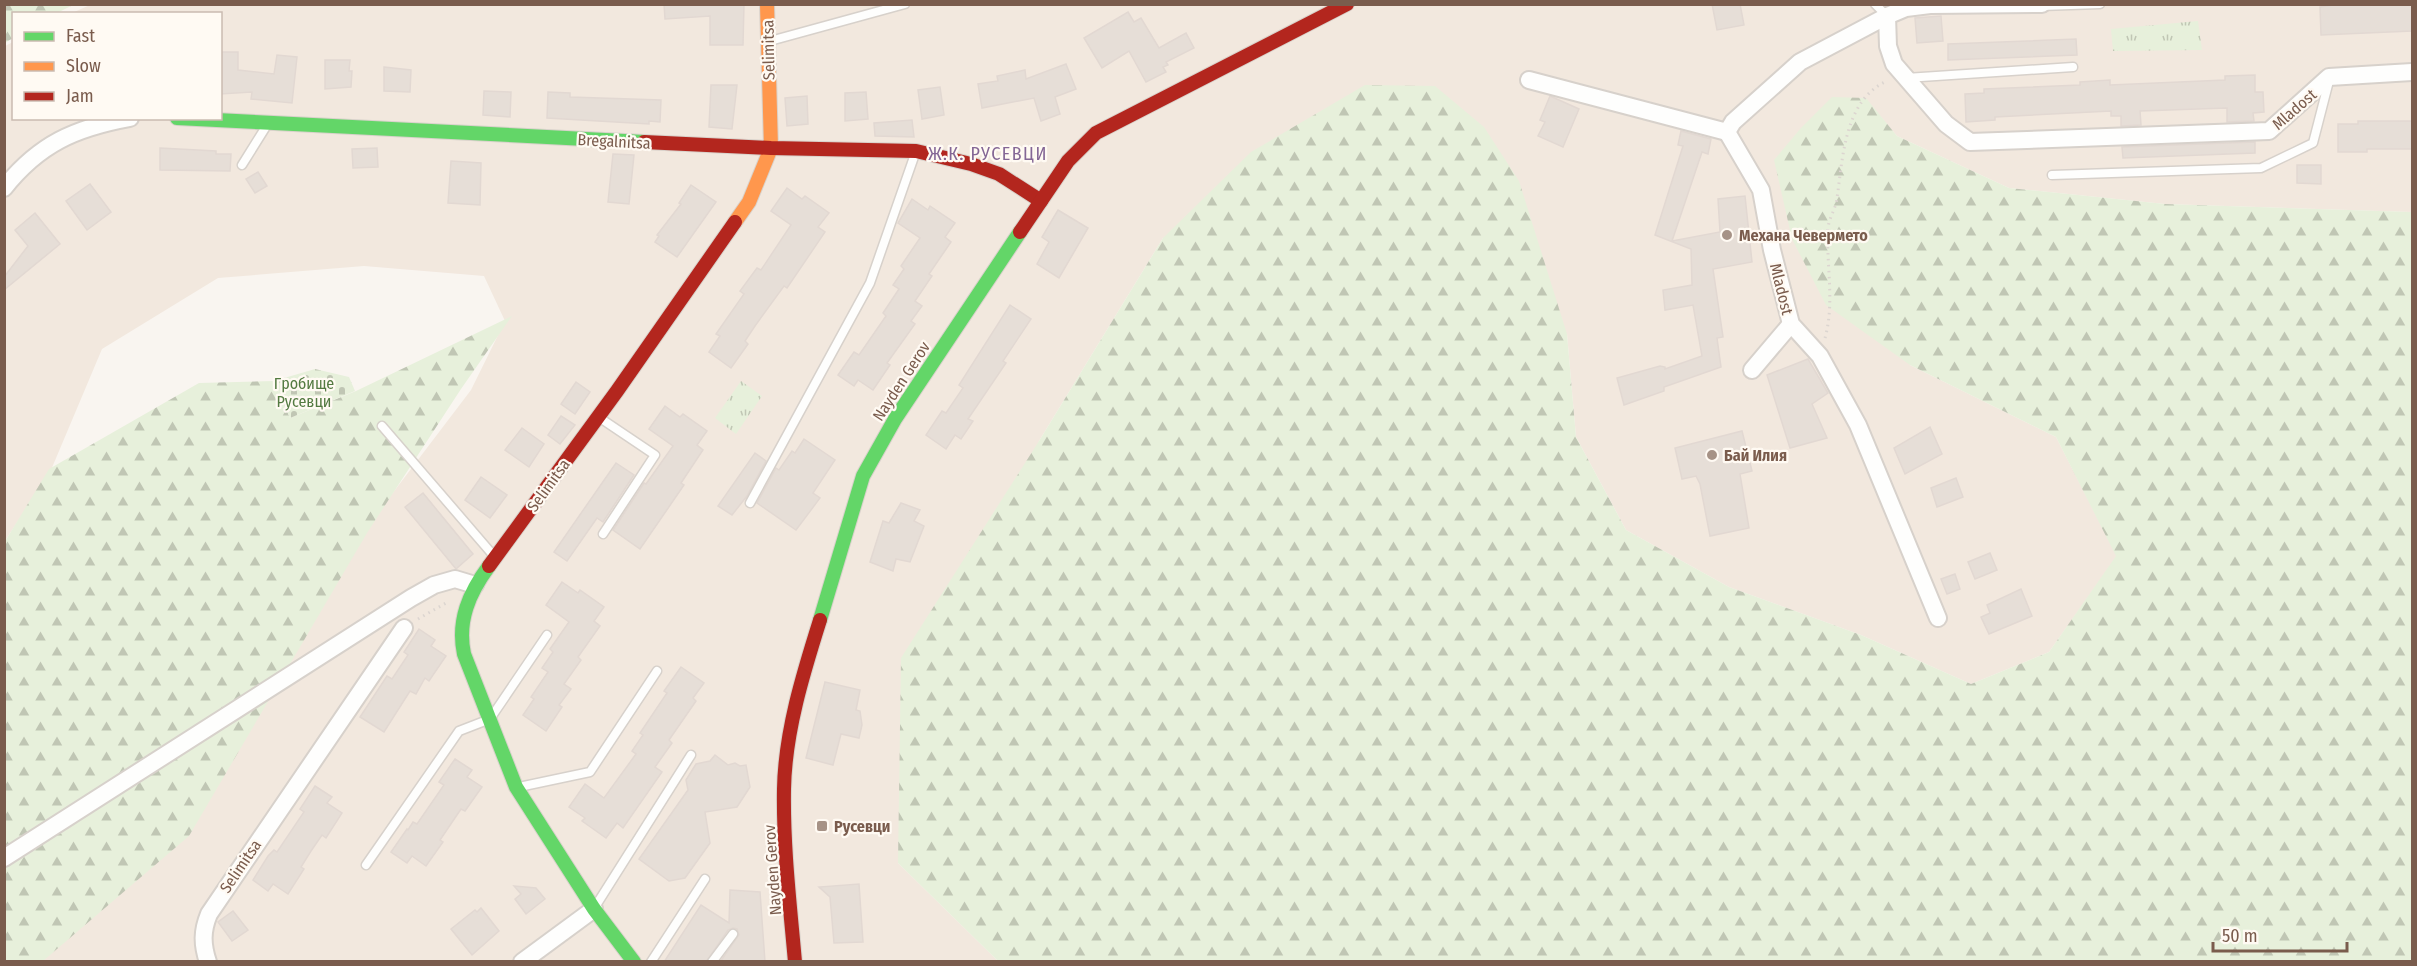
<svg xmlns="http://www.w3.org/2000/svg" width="2417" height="966" viewBox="0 0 2417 966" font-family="'Fira Sans Condensed',sans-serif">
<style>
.residential{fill:#f2e8de}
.forest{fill:url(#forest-firs)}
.cemetery{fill:url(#cemetery-stones)}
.park{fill:url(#park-tufts)}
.building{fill:#e6ded7;stroke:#e2d8d2;stroke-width:1.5}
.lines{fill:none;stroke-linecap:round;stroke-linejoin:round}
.lane-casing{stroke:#d7d1cb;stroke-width:11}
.street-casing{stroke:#d7d1cb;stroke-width:20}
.fast-casing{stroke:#d9d2cb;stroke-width:16}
.slow-casing{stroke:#d9d2cb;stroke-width:16}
.jam-casing{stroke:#d9d2cb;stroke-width:16}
.path{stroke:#dcd5d0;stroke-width:3;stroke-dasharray:1.5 4.5;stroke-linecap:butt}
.lane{stroke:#fefefd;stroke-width:8}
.street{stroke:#fefefd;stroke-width:16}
.fast{stroke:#63d668;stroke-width:14}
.slow{stroke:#ff974d;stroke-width:14}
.jam{stroke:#b3261e;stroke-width:14}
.poi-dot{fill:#a69286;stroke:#fffaf3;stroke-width:2}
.labels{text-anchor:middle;stroke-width:4.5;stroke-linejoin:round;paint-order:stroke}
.street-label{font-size:16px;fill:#7a5c4d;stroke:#fffaf3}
.poi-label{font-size:16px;font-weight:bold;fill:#7a5c4d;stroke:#fffaf3;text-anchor:start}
.park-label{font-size:16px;fill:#537a41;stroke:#fffaf3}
.neighbourhood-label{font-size:18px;letter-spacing:1.5px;fill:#846695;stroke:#fffaf3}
</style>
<defs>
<pattern id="forest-firs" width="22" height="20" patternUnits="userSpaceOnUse" patternTransform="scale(1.5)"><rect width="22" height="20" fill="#e7f0db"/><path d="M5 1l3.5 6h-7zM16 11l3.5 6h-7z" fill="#c0c6b4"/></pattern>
<pattern id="cemetery-stones" width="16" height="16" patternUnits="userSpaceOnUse" patternTransform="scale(1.5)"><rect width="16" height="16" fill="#e7f0db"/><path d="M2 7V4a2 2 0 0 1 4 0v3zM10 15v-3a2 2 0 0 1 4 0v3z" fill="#c0c6b4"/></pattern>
<pattern id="park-tufts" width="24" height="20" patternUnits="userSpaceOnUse" patternTransform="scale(1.5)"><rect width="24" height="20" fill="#e7f0db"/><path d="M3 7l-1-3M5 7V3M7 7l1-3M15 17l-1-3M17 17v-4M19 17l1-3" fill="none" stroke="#c0c6b4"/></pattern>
</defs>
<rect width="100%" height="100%" fill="#f9f5f0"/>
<path class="residential" d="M90,5H2412V212L2165,204L2009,188L1897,136L1865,98L1910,365L2056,437L2117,556L2049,652L1971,684L1861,635L1729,587L1626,530L1576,437L1567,334L1163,238L1039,441L898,863L998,961H37L471,390L505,321L484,276L364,266L218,278L102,349L51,470L5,541V46L13,42L14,118H220V14L72,13Z"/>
<g class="forest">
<path d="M5,4H73V5L57,13L14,14L13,38L5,43Z"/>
<path d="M1365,85L1435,86L1484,127L1519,181L1567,334L1576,437L1626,530L1729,587L1861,635L1971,684L2049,652L2116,556L2056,437L1910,365L1826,305L1792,239L1774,160L1801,128L1832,97L1866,98L1897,136L2009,188L2165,204L2412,212V961H998L898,863L901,658L1039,441L1163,238L1251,152Z"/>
<path d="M512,316L461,389L367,533L189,836L43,961H5L4,543L49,469L199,383L274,381L290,418L356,391Z"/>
</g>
<path class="cemetery" d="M315,369L349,377L355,391L290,418L274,381Z"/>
<g class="park">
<path d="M2198,21L2202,50L2113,51L2111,29Z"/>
<path d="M741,381L762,396L736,434L715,418Z"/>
</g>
<g class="building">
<path d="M664,4H744L743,45H710V16L665,19Z"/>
<path d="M1712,4H1740L1744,25L1717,30Z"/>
<path d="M2340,4H2412V31L2321,35L2320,7Z"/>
<path d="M1128,12L1134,22L1141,18L1159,48L1186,33L1194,48L1166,62L1168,65L1163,67L1166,72L1146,82L1129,51L1102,68L1084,38Z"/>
<path d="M1941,16L1943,41L1917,43L1915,18Z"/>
<path d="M2076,39L2077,55L1948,60V44Z"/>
<path d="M220,52H238V70L274,74L277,55L297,57L292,103L251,99L252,92L220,94Z"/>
<path d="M325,60H350L349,71H352L351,87L325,89Z"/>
<path d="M1066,64L1076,89L1055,97L1060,114L1041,121L1034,98L982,108L978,84L998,81L997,76L1025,70L1026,79Z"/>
<path d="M384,67L411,70L410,92L384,91Z"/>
<path d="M2255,75V92H2263L2264,112L2253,113L2254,121L2227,122V108L2140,111L2141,125L2121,126V116H2111V111L1995,117V120L1966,122L1965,94L1984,93V89L2080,85V82L2110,80V85L2225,80V76Z"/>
<path d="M711,85H737L732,129L709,127Z"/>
<path d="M940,87L944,115L922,119L918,90Z"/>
<path d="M484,91L511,92L510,117L483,115Z"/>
<path d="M548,92L570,93V97L661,100L660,122L649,121V124L547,118Z"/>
<path d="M866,92L868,119L845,121V93Z"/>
<path d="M807,96L808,124L787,126L785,98Z"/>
<path d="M1550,96L1579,109L1563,147L1538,136L1545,122L1540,120Z"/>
<path d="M912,120L914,137L875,136L874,123Z"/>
<path d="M2358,121H2412V149H2367V152H2338V124H2358Z"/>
<path d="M1681,131L1711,139L1708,154L1702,152L1672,241L1720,232L1718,199L1745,196L1752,262L1713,269L1723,337L1717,338L1721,367L1664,387V391L1624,405L1617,378L1660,366L1665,367V369L1702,356L1693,305L1665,310L1663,290L1692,285L1691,249L1655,235L1683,146L1678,145Z"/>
<path d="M2255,142V153L2123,158L2122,147Z"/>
<path d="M160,148L216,151V154H231L230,171L160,170Z"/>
<path d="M377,148L378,167L353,168L352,149Z"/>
<path d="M613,154L634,155L629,204L608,202Z"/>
<path d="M451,161L481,163L480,205L448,203Z"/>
<path d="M2297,165H2321V184L2297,183Z"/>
<path d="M258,172L267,186L255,193L246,179Z"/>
<path d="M90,184L111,212L87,230L66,201Z"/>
<path d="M691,185L716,202L677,257L655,242L659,236L657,235L681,204L679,203Z"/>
<path d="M787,188L802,199L805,196L829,213L818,227L825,232L787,288L784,286L755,326L745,341L748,344L731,368L709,352L720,336L716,334L744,294L740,291L757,268L761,270L791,225L771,211Z"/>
<path d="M912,199L928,210L930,206L955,223L945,237L951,242L929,274L932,276L915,301L922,306L911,321L915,324L887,363L890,365L873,390L858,380L854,386L838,375L854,352L859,355L886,316L883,313L899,289L893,285L904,269L901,266L920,238L898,223Z"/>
<path d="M1058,210L1088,228L1059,278L1037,264L1049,242L1042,237Z"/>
<path d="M35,213L60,244L4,290V277L28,246L15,230Z"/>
<path d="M1010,305L1031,319L1003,361L1006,363L968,419L973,421L961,439L955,435L946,449L926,435L942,411L946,413L963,388L959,385Z"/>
<path d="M1808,359L1828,393L1812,404L1827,438L1790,448L1767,375Z"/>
<path d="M576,382L590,392L575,414L561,404Z"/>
<path d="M665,406L680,417L683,414L707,431L697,445L703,450L681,483L684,485L640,549L613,530L644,483L646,484L673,446L649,429Z"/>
<path d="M561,416L575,425L560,444L548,435Z"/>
<path d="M1930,427L1942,454L1905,474L1894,448Z"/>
<path d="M522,428L544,444L529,467L505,450Z"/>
<path d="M1742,431L1752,471L1740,474L1749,528L1710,536L1700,484L1696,476L1682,479L1675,448Z"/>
<path d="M804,439L835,460L813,493L820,498L796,530L757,503L776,468L779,470L792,451L795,453Z"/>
<path d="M755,453L766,461L747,496L732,515L718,506Z"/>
<path d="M616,463L634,475L603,522L597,518L567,561L554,552Z"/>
<path d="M481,477L507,495L490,518L465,500Z"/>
<path d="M1956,478L1963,497L1937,507L1931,488Z"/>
<path d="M423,493L473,554L456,569L405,507Z"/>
<path d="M901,503L920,510L914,521L924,526L910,562L896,559L893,571L870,562L883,521L889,523Z"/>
<path d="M1990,553L1997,570L1975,579L1968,562Z"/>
<path d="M1955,574L1960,589L1947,594L1941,579Z"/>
<path d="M562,582L578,593L580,590L604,607L594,621L600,626L578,657L581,660L564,684L571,689L559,705L562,707L546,731L523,715L534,699L531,697L548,672L542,668L553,652L550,649L569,622L546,605Z"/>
<path d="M2021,589L2032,616L1989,634L1981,617L1990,613L1987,605Z"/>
<path d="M419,629L435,640L431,646L446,656L429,681L425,678L416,694L410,691L384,732L360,717L387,676L392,679L408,655L404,652Z"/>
<path d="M681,667L704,683L693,698L696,701L669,740L672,743L655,767L662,772L623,828L617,823L606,838L582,821L585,818L569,807L585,784L604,798L636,754L632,751L643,735L640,733L667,693L664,691Z"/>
<path d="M825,682L860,690L856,710L860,711L862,725L859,738L841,734L833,765L806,758Z"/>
<path d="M715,755L728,765L735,763L740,766L746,765L750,787L737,807L705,812L710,843L685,878L669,881L639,859L688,790L686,780L696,764L710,761Z"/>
<path d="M455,759L472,770L467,777L482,787L465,811L461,809L440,840L443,842L426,866L412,856L407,863L391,852L407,829L408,830L413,822L417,824L444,785L439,782Z"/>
<path d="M315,786L332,797L327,803L342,813L326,838L322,835L311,851L301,867L304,869L288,894L273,884L268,891L253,880L268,856L274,850L277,852L304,812L300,809Z"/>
<path d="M859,884L863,942L834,943L830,897L819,887Z"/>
<path d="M514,886L536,888L545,899L526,914L515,899L521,894Z"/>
<path d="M730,890L760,892L765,962H720L739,935L737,929L733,928L728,930L706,962H664L701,905L729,923Z"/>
<path d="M481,908L499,931L472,955L451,929L475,910L477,912Z"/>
<path d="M233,911L248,930L232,941L218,922Z"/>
</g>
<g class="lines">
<g class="lane-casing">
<g id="lane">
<path d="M1875,4L1887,16"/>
<path d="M2041,6L2100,4"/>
<path d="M770,41L905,4"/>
<path d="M1906,78L2073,67"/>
<path d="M242,165L267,125"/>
<path d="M2052,175L2261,168L2313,143L2329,81"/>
<path d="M600,418L655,455L603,534"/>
<path d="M382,426L493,555"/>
<path d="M750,503L870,283L915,154"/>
<path d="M519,787L590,772L657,671"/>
<path d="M366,865L459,731L490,719L547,635"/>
<path d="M595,907L691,755"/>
<path d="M651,962L705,879"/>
<path d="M712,962L733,934"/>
</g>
</g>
<g class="street-casing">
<g id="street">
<path d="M2042,4L1930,5L1906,8L1887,16L1888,46L1894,64L1946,124L1970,142L2269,131L2329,77L2412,72"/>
<path d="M1529,80L1727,132"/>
<path d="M1727,132L1761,190L1772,250L1791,324L1820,356L1858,425L1938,618"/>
<path d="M1727,132L1733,122L1800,62L1887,16"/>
<path d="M4,188C39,144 75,128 130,118"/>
<path d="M1752,370L1791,324"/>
<path d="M4,858L411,598L434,585L455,579L475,585"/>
<path d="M208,962C202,944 202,931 209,914L404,628"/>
<path d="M522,962L594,909"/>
</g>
</g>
<g class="fast-casing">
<g id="fast">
<path d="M177,118L644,142"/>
<path d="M489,566C469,593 457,621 464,654L516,787L594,909L634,962"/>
<path d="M820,620L863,476L895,419L1020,232"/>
</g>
</g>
<g class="slow-casing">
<path id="slow" d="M735,222L749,202L771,148L767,4"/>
</g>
<g class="jam-casing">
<g id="jam">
<path d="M644,142L771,148L916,151L971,164L999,174L1041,201"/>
<path d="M1020,232L1068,161L1096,133L1347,4"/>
<path d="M489,566L617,391L735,222"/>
<path d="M795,962C790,905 783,847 784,789C785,732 803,674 820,620"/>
</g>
</g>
<g class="path">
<path d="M1825,338C1835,302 1826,265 1828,228C1829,218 1836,208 1837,198C1843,158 1844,100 1887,81"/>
<path d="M418,619L446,603"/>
</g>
<use href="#lane" class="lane"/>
<use href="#street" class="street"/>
<use href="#fast" class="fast"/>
<use href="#slow" class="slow"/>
<use href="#jam" class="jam"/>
</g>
<g class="poi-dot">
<circle cx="1727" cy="235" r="6"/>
<circle cx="1712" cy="455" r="6"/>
<rect x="816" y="820" width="12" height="12" rx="3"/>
</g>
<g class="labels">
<g class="street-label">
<text transform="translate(768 50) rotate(-91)" y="6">Selimitsa</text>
<text transform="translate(2294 109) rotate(-41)" y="6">Mladost</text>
<text transform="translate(614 141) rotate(3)" y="6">Bregalnitsa</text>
<text transform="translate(1782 289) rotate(76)" y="6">Mladost</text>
<text transform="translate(901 381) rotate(-57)" y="6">Nayden Gerov</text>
<text transform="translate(548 485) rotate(-54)" y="6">Selimitsa</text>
<text transform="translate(240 866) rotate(-56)" y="6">Selimitsa</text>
<text transform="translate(772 870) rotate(-94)" y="6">Nayden Gerov</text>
</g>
<g class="poi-label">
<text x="1739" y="241">Механа Чевермето</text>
<text x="1724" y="461">Бай Илия</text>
<text x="834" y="832">Русевци</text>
</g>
<g class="park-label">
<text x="304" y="389">Гробище<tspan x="304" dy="18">Русевци</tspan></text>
</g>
<g class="neighbourhood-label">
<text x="988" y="160">Ж.К. РУСЕВЦИ</text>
</g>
</g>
<rect width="2417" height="966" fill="none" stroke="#7a5c4d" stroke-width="12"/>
<rect x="12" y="12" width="210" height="108" fill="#fffaf3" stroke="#cabbb1" stroke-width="1.5"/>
<rect x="24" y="32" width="30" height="9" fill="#63d668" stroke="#cabbb1" stroke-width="1.5"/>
<text x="66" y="42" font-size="18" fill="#7a5c4d">Fast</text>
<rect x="24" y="62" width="30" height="9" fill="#ff974d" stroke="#cabbb1" stroke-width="1.5"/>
<text x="66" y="72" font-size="18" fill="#7a5c4d">Slow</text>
<rect x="24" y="92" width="30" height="9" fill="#b3261e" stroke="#cabbb1" stroke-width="1.5"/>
<text x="66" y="102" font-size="18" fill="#7a5c4d">Jam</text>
<path d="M2213 942v9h134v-9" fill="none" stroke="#7a5c4d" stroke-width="3"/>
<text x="2222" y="942" font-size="18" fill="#7a5c4d" stroke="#fffaf3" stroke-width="4.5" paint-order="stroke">50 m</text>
</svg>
